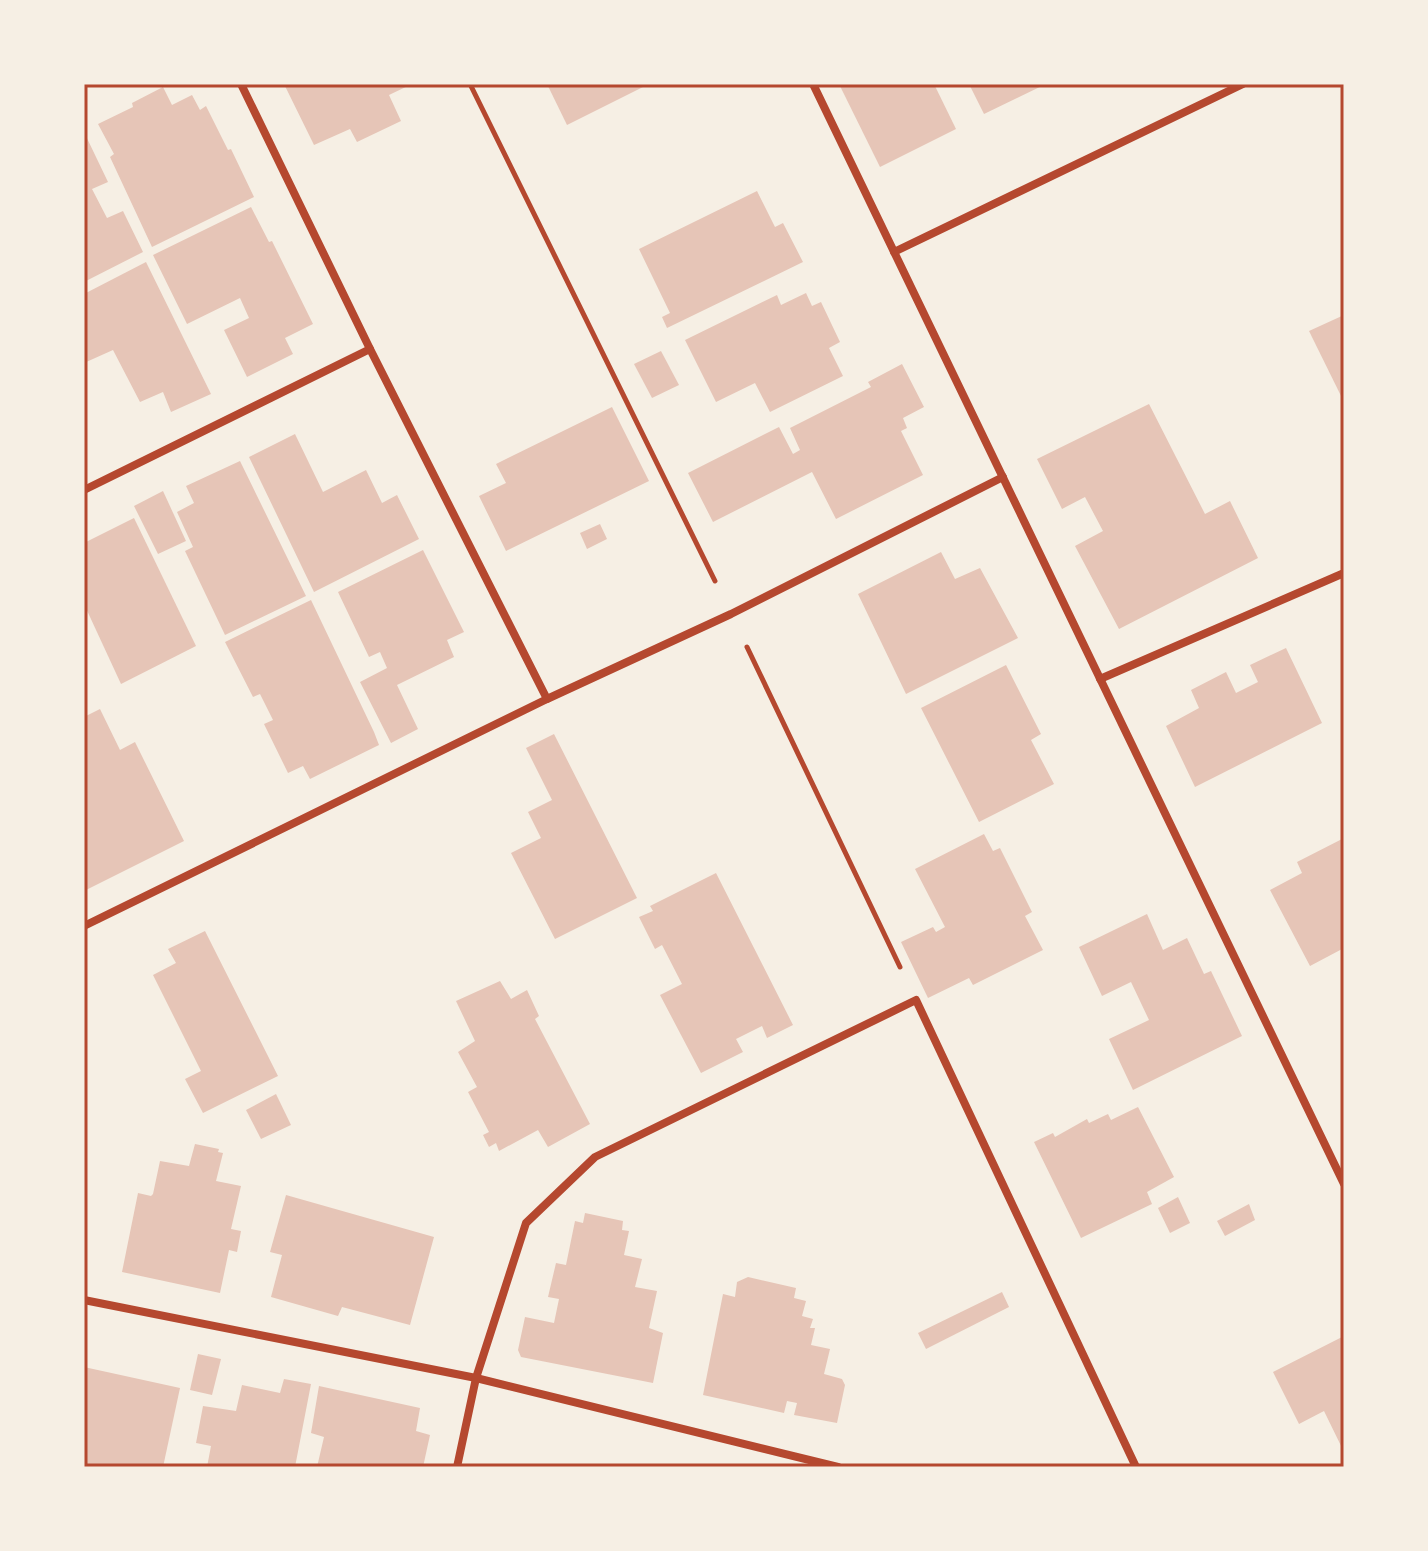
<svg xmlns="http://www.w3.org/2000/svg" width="1428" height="1551" viewBox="0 0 1428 1551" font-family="'Playfair Display',serif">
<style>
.building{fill:#e6c5b7}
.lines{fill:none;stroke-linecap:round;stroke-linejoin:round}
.path{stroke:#b5482f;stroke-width:5}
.minor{stroke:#b5482f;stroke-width:8}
.neatline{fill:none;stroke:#b5482f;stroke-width:3}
</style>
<rect width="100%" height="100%" fill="#f6efe4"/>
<g class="building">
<path d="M284,84H412L389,95L401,121L357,142L350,129L314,145Z"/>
<path d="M547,84H649L567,125Z"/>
<path d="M839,84H934L956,129L880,167Z"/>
<path d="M969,84H1046L984,114Z"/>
<path d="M163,87L172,105L192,95L200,110L206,106L228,150L231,149L254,197L152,247L110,157L114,154L98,124L133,107L132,103Z"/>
<path d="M84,132L108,182L92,189L107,218L123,211L143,252L84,282Z"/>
<path d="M757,191L775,227L783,223L803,262L667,328L662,317L670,313L639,249Z"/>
<path d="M251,207L269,242L272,241L313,324L285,338L293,354L247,377L224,330L249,318L240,298L187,324L153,255Z"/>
<path d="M146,262L211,394L171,412L163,392L140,402L113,350L84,363V294Z"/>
<path d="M806,293L812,306L821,302L840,342L829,348L843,376L770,412L755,383L716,402L685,340L777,295L781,305Z"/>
<path d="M1344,315V402L1309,331Z"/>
<path d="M661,351L679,385L652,398L634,364Z"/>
<path d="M902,364L924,407L903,418L907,428L901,431L923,475L836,519L812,472L713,522L688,473L779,427L793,454L800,450L790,428L871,387L868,382Z"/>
<path d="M1149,404L1205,514L1230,501L1258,558L1119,629L1075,546L1103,531L1085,497L1062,509L1037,459Z"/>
<path d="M612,407L649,481L506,551L479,496L506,483L496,464Z"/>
<path d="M295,434L323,492L366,470L382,503L397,495L419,539L314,592L249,457Z"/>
<path d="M240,461L306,596L225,635L185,551L193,547L177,512L194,503L186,486Z"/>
<path d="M163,491L186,541L158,554L134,506Z"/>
<path d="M134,518L196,646L121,684L84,604V543Z"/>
<path d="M600,524L607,539L587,549L580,533Z"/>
<path d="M423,550L464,632L447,640L454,657L397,685L418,729L391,743L360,682L387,668L380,652L369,657L338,592Z"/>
<path d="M941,552L955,579L980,568L1018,638L906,694L858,594Z"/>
<path d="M311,600L374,732L379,745L310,779L303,766L288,773L264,724L273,720L260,694L253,697L225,642Z"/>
<path d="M1286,648L1322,723L1195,787L1166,726L1199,708L1191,690L1226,672L1236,693L1258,682L1250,665Z"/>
<path d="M1006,665L1041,734L1031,740L1054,784L979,822L921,708Z"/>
<path d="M100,709L120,750L135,742L184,841L84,891V717Z"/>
<path d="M554,734L637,898L555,939L511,853L541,838L528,812L552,800L526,748Z"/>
<path d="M984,834L993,851L1000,848L1032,912L1025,916L1043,950L973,985L969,978L928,998L901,942L933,927L936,932L945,927L915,869Z"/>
<path d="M1344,838V948L1310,966L1270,890L1302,873L1297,862Z"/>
<path d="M716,873L793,1025L767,1038L762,1026L736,1039L743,1052L701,1073L660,995L682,984L662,945L655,949L639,917L653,911L650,906Z"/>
<path d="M1147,914L1163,950L1187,938L1204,974L1211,971L1242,1036L1133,1090L1109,1039L1149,1020L1131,982L1102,996L1079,947Z"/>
<path d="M205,931L278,1076L203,1113L185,1079L201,1071L153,975L176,963L168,949Z"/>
<path d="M500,981L511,999L527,990L539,1016L535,1019L590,1124L548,1147L538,1130L499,1151L496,1143L489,1147L483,1135L489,1132L468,1092L477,1087L458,1052L475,1041L456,1001Z"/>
<path d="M276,1094L291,1125L261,1139L246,1110Z"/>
<path d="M1138,1107L1174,1177L1147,1192L1152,1204L1081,1238L1034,1142L1053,1133L1055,1137L1087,1119L1089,1123L1108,1114L1111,1120Z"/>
<path d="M195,1144L219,1149L218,1152L223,1153L216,1181L241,1186L231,1229L241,1231L237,1252L229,1250L220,1293L122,1272L138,1193L151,1196L153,1194L160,1161L189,1166Z"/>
<path d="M286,1195L434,1237L410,1325L342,1307L338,1316L271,1297L282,1255L270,1252Z"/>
<path d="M1178,1197L1190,1223L1170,1233L1158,1208Z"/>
<path d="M1249,1204L1255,1220L1225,1236L1217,1221Z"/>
<path d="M585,1213L623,1221L622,1230L629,1231L624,1255L642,1259L635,1287L657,1291L649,1328L663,1333L653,1383L521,1357L518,1350L525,1317L554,1323L559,1299L548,1297L556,1263L566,1265L575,1221L583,1223Z"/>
<path d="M748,1277L796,1288L794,1298L806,1301L802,1316L813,1319L810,1328H815L811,1345L830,1349L824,1374L842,1379L845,1385L837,1423L794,1415L797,1403L787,1401L784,1413L703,1395L723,1294L735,1297L737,1282Z"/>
<path d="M1002,1292L1009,1307L926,1349L918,1333Z"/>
<path d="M1344,1336V1452L1324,1411L1299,1424L1273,1372Z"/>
<path d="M198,1354L221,1359L212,1395L190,1390Z"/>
<path d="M84,1367L180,1388L163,1467H84Z"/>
<path d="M284,1379L311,1384L295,1467H207L211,1446L196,1443L203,1406L236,1411L242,1385L280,1393Z"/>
<path d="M319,1386L420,1408L416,1431L430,1435L423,1467H317L324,1437L311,1433Z"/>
</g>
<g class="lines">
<g class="path">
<path d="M470,84L715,581"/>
<path d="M747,647L900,967"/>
</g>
<g class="minor">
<path d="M241,84L370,349L547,699"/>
<path d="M813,84L1344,1184"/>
<path d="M894,252L1243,84"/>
<path d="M84,490L370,349"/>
<path d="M1100,679L1344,573"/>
<path d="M84,926L547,699L731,614L1003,477"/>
<path d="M84,1300L476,1378L838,1467"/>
<path d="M457,1467L476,1378L526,1223L595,1157L916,1000L1136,1467"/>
</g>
</g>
<rect width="1428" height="1551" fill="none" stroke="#f6efe4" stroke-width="172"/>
<rect x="86" y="86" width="1256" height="1379" class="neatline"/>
</svg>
